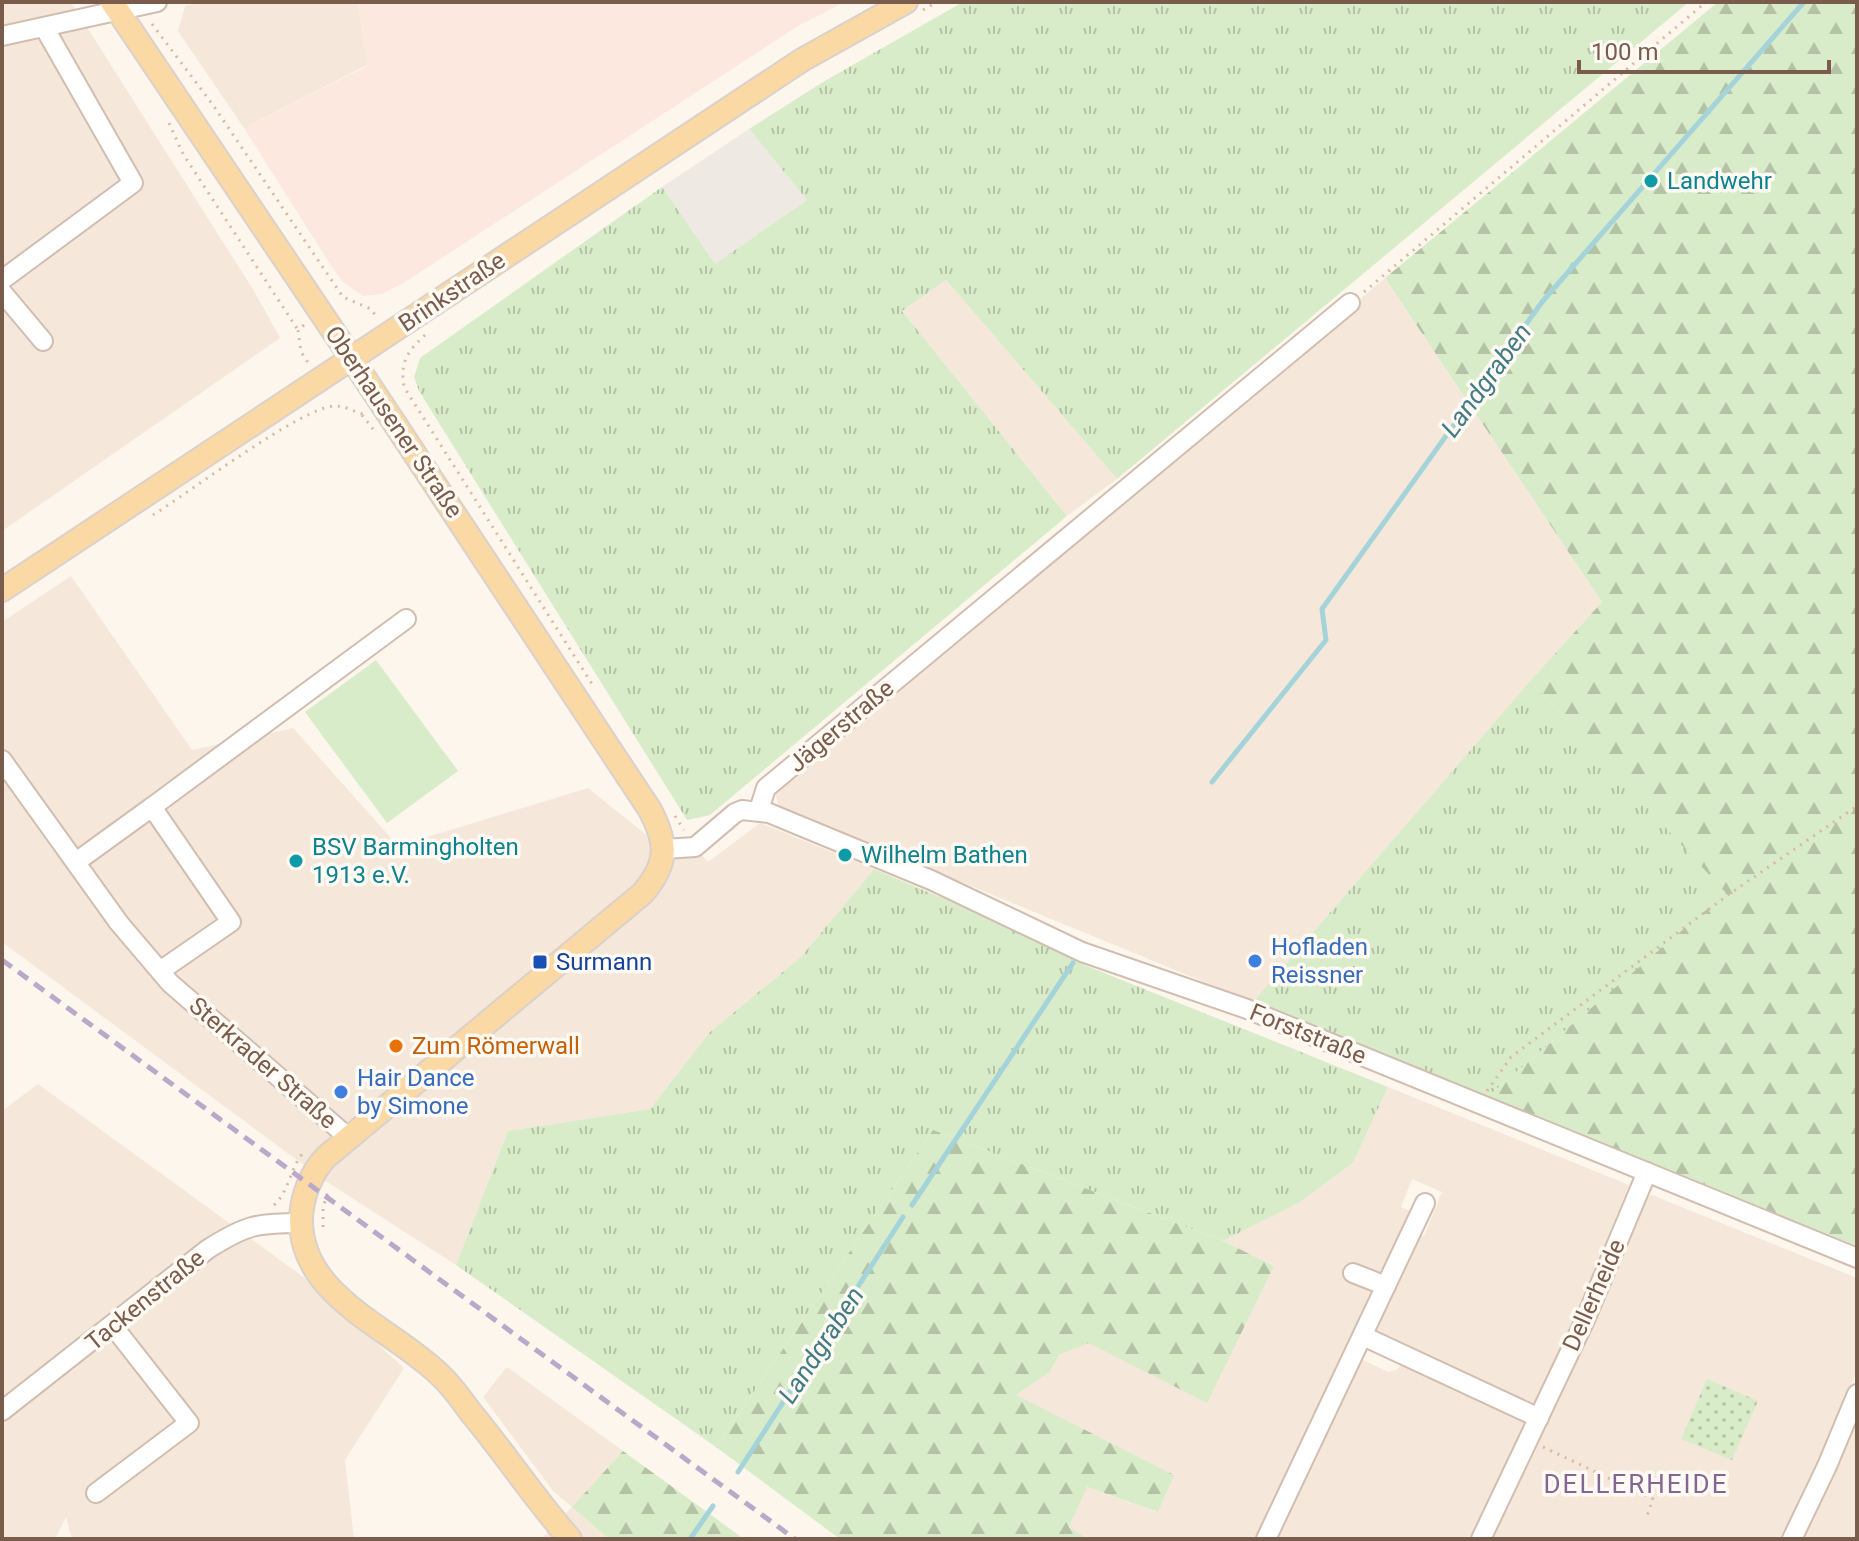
<svg xmlns="http://www.w3.org/2000/svg" width="1859" height="1541" viewBox="0 0 1859 1541" font-family="Roboto,sans-serif">
<style>
.residential{fill:#f5e8da}
.commercial{fill:#fde8e0}
.industrial{fill:#efe9e4}
.grass{fill:url(#grass-tufts)}
.forest{fill:url(#forest-firs)}
.park{fill:url(#park-dots)}
.pitch{fill:#d8ecc9}
.lines{fill:none;stroke-linecap:round;stroke-linejoin:round}
.stream{stroke:#a5d3da;stroke-width:5}
.minor-casing{stroke:#d1beb0;stroke-width:22}
.major-casing{stroke:#dad1cd;stroke-width:26}
.path{stroke:#d9b8a5;stroke-width:3;stroke-dasharray:2 6;stroke-linecap:butt}
.minor{stroke:#fff;stroke-width:18}
.major{stroke:#fbd9a5;stroke-width:22}
.rail{stroke:#b9a8c9;stroke-width:5;stroke-dasharray:12 8;stroke-linecap:butt}
.culture-dot{fill:#0f9aa8;stroke:#fffaf3;stroke-width:3}
.shop-dot{fill:#3f7fe0;stroke:#fffaf3;stroke-width:3}
.transit-dot{fill:#1a4fb4;stroke:#fffaf3;stroke-width:3}
.food-dot{fill:#e8710a;stroke:#fffaf3;stroke-width:3}
.labels{text-anchor:middle;stroke-width:7;stroke-linejoin:round;paint-order:stroke}
.culture-label{font-size:24px;fill:#0d838f;stroke:#fffaf3;text-anchor:start}
.street-label{font-size:24px;fill:#7a5c4d;stroke:#fffaf3}
.shop-label{font-size:24px;fill:#366cbe;stroke:#fffaf3;text-anchor:start}
.transit-label{font-size:24px;fill:#164399;stroke:#fffaf3;text-anchor:start}
.food-label{font-size:24px;fill:#c56008;stroke:#fffaf3;text-anchor:start}
.water-label{font-size:26px;font-style:italic;fill:#437c86;stroke:#fffaf3}
.neighbourhood-label{font-size:26px;letter-spacing:2px;fill:#846695;stroke:#fffaf3}
</style>
<defs>
<pattern id="grass-tufts" width="24" height="20" patternUnits="userSpaceOnUse" patternTransform="scale(2)"><rect width="24" height="20" fill="#d8ecc9"/><path d="M3 7l-1-3M5 7V3M7 7l1-3M15 17l-1-3M17 17v-4M19 17l1-3" fill="none" stroke="#b4c2a5"/></pattern>
<pattern id="forest-firs" width="22" height="20" patternUnits="userSpaceOnUse" patternTransform="scale(2)"><rect width="22" height="20" fill="#d8ecc9"/><path d="M5 1l3.5 6h-7zM16 11l3.5 6h-7z" fill="#b4c2a5"/></pattern>
<pattern id="park-dots" width="8" height="8" patternUnits="userSpaceOnUse" patternTransform="scale(2)"><rect width="8" height="8" fill="#d8ecc9"/><path d="M2 2h.1M6 6h.1" fill="none" stroke="#b4c2a5" stroke-width="1.8" stroke-linecap="round"/></pattern>
</defs>
<rect width="100%" height="100%" fill="#fdf6ec"/>
<g class="residential">
<path d="M2,2H71L254,291L280,338L2,531Z"/>
<path d="M205,2H358L367,65L244,128L178,31L185,6Z"/>
<path d="M1385,278L1602,602L1530,681L1253,1002L779,807L775,793L778,787Z"/>
<path d="M946,280L1117,479L1067,516L902,311Z"/>
<path d="M71,576L192,750L293,728L398,846L588,788L664,849L695,847L708,862L760,823L874,869L801,957L709,1033L650,1109L508,1131L456,1265L324,1180L2,942V622Z"/>
<path d="M38,1084L309,1281L404,1368L345,1460L354,1539H72L66,1517L55,1539H2V1111Z"/>
<path d="M1388,1087L1629,1185L1593,1275L1534,1404L1529,1407L1368,1333L1415,1233L1424,1236L1442,1192L1412,1179L1401,1207L1416,1214L1262,1539H1088L1069,1527L1086,1487L1157,1512L1016,1395L1050,1372L1059,1355L1274,1266L1223,1241L1300,1202L1353,1163Z"/>
<path d="M1652,1195L1857,1278V1371L1802,1502L1783,1539H1493L1600,1311L1647,1197Z"/>
<path d="M1357,1357L1388,1372L1396,1370L1403,1363L1528,1421L1471,1539H1270Z"/>
<path d="M507,1367L623,1451L573,1507L609,1539H541L572,1507L553,1491L483,1397Z"/>
<path d="M1857,1414V1539H1802L1842,1452Z"/>
</g>
<path class="commercial" d="M358,2H845L798,26L405,282L382,294L363,296L344,283L332,267L244,128L367,66Z"/>
<path class="industrial" d="M749,129L807,200L714,265L662,187Z"/>
<g class="grass">
<path d="M963,2H1689L1117,479L946,280L902,311L1067,516L710,815L687,820L419,391L414,377L420,358L662,187L715,264L807,200L749,129L823,82Z"/>
<path d="M1530,681L1727,893L1487,1097L1253,1002Z"/>
<path d="M874,869L1081,957L1082,964L1388,1087L1353,1163L1300,1202L1223,1241L933,1130L716,1447L456,1265L508,1131L650,1109L709,1033L801,957Z"/>
</g>
<g class="forest">
<path d="M1718,2H1857V1246L1487,1097L1726,893L1530,681L1602,602L1385,278Z"/>
<path d="M933,1130L1223,1241L1274,1266L1207,1403L1089,1343L1059,1355L1050,1372L1016,1395L1174,1475L1158,1512L1087,1487L1069,1527L1088,1539H840L716,1447Z"/>
<path d="M623,1451L744,1539H609L572,1507Z"/>
</g>
<path class="park" d="M1707,1379L1758,1401L1732,1460L1681,1439Z"/>
<path class="pitch" d="M376,660L458,771L387,823L305,712Z"/>
<g class="lines">
<g class="stream">
<path d="M1212,782L1326,640L1322,609L1542,302L1804,2"/>
<path d="M912,1205L1073,963"/>
<path d="M738,1472L903,1217"/>
<path d="M690,1539L713,1506"/>
</g>
<g class="minor-casing">
<g id="minor">
<path d="M2,36L157,2"/>
<path d="M2,280L133,183L44,27"/>
<path d="M2,292L43,341"/>
<path d="M2,760L119,923L170,983L349,1138"/>
<path d="M152,807L406,619"/>
<path d="M759,810L766,788L1350,303"/>
<path d="M664,849L695,847L735,813L742,810L769,813L931,880L1082,952L1247,1009L1857,1258"/>
<path d="M76,862L152,807L231,922L160,971"/>
<path d="M1353,1273L1386,1286"/>
<path d="M1363,1336L1539,1418"/>
<path d="M2,1411L208,1249C246,1225 256,1223 301,1223"/>
<path d="M96,1493L189,1423L113,1326"/>
<path d="M1266,1539L1425,1203"/>
<path d="M1481,1539L1585,1320L1647,1172"/>
<path d="M1792,1539L1827,1466L1857,1394"/>
</g>
</g>
<g class="major-casing">
<g id="major">
<path d="M112,2L352,359L650,810C668,844 668,863 643,893L326,1157C311,1173 302,1196 301,1218C299,1297 393,1328 441,1376C453,1387 462,1401 472,1414C506,1455 535,1499 570,1539"/>
<path d="M2,590L802,60L906,2"/>
</g>
</g>
<g class="path">
<path d="M923,10L937,2"/>
<path d="M152,24L213,105L343,297L371,309L378,319"/>
<path d="M169,123L183,154L298,330"/>
<path d="M1364,292L1706,2"/>
<path d="M304,325L298,330L301,352L309,364"/>
<path d="M425,335C407,352 400,362 404,387L592,684"/>
<path d="M362,415L373,429"/>
<path d="M153,515C187,494 303,406 335,406C346,406 354,412 363,414"/>
<path d="M675,816L684,830"/>
<path d="M1487,1091L1511,1057L1728,895L1857,806"/>
<path d="M274,1205C289,1192 290,1168 303,1153"/>
<path d="M323,1227V1208L328,1191"/>
<path d="M1543,1447L1653,1499L1647,1516"/>
</g>
<use href="#minor" class="minor"/>
<use href="#major" class="major"/>
<path class="rail" d="M2,960L795,1539"/>
</g>
<g class="culture-dot">
<circle cx="1651" cy="181" r="8"/>
<circle cx="845" cy="855" r="8"/>
<circle cx="296" cy="861" r="8"/>
</g>
<g class="shop-dot">
<circle cx="1255" cy="961" r="8"/>
<circle cx="341" cy="1092" r="8"/>
</g>
<rect class="transit-dot" x="532" y="954" width="16" height="16" rx="4"/>
<circle class="food-dot" cx="396" cy="1046" r="8"/>
<g class="labels">
<g class="culture-label">
<text x="1667" y="189">Landwehr</text>
<text x="312" y="855">BSV Barmingholten<tspan x="312" dy="28">1913 e.V.</tspan></text>
<text x="861" y="863">Wilhelm Bathen</text>
</g>
<g class="street-label">
<text transform="translate(452 292) rotate(-34)" y="8">Brinkstraße</text>
<text transform="translate(394 422) rotate(56)" y="8">Oberhausener Straße</text>
<text transform="translate(841 726) rotate(-40)" y="8">Jägerstraße</text>
<text transform="translate(1308 1034) rotate(22)" y="8">Forststraße</text>
<text transform="translate(263 1063) rotate(41)" y="8">Sterkrader Straße</text>
<text transform="translate(1594 1295) rotate(-66)" y="8">Dellerheide</text>
<text transform="translate(145 1300) rotate(-39)" y="8">Tackenstraße</text>
</g>
<g class="shop-label">
<text x="1271" y="955">Hofladen<tspan x="1271" dy="28">Reissner</tspan></text>
<text x="357" y="1086">Hair Dance<tspan x="357" dy="28">by Simone</tspan></text>
</g>
<g class="transit-label">
<text x="556" y="970">Surmann</text>
</g>
<g class="food-label">
<text x="412" y="1054">Zum Römerwall</text>
</g>
<g class="water-label">
<text transform="translate(1486 380) rotate(-54)" y="9">Landgraben</text>
<text transform="translate(821 1345) rotate(-57)" y="9">Landgraben</text>
</g>
<g class="neighbourhood-label">
<text x="1636" y="1493">DELLERHEIDE</text>
</g>
</g>
<rect width="1859" height="1541" fill="none" stroke="#7a5c4d" stroke-width="8"/>
<path d="M1579 60v12h250v-12" fill="none" stroke="#7a5c4d" stroke-width="4"/>
<text x="1591" y="60" font-size="24" fill="#7a5c4d" stroke="#fffaf3" stroke-width="6" paint-order="stroke">100 m</text>
</svg>
